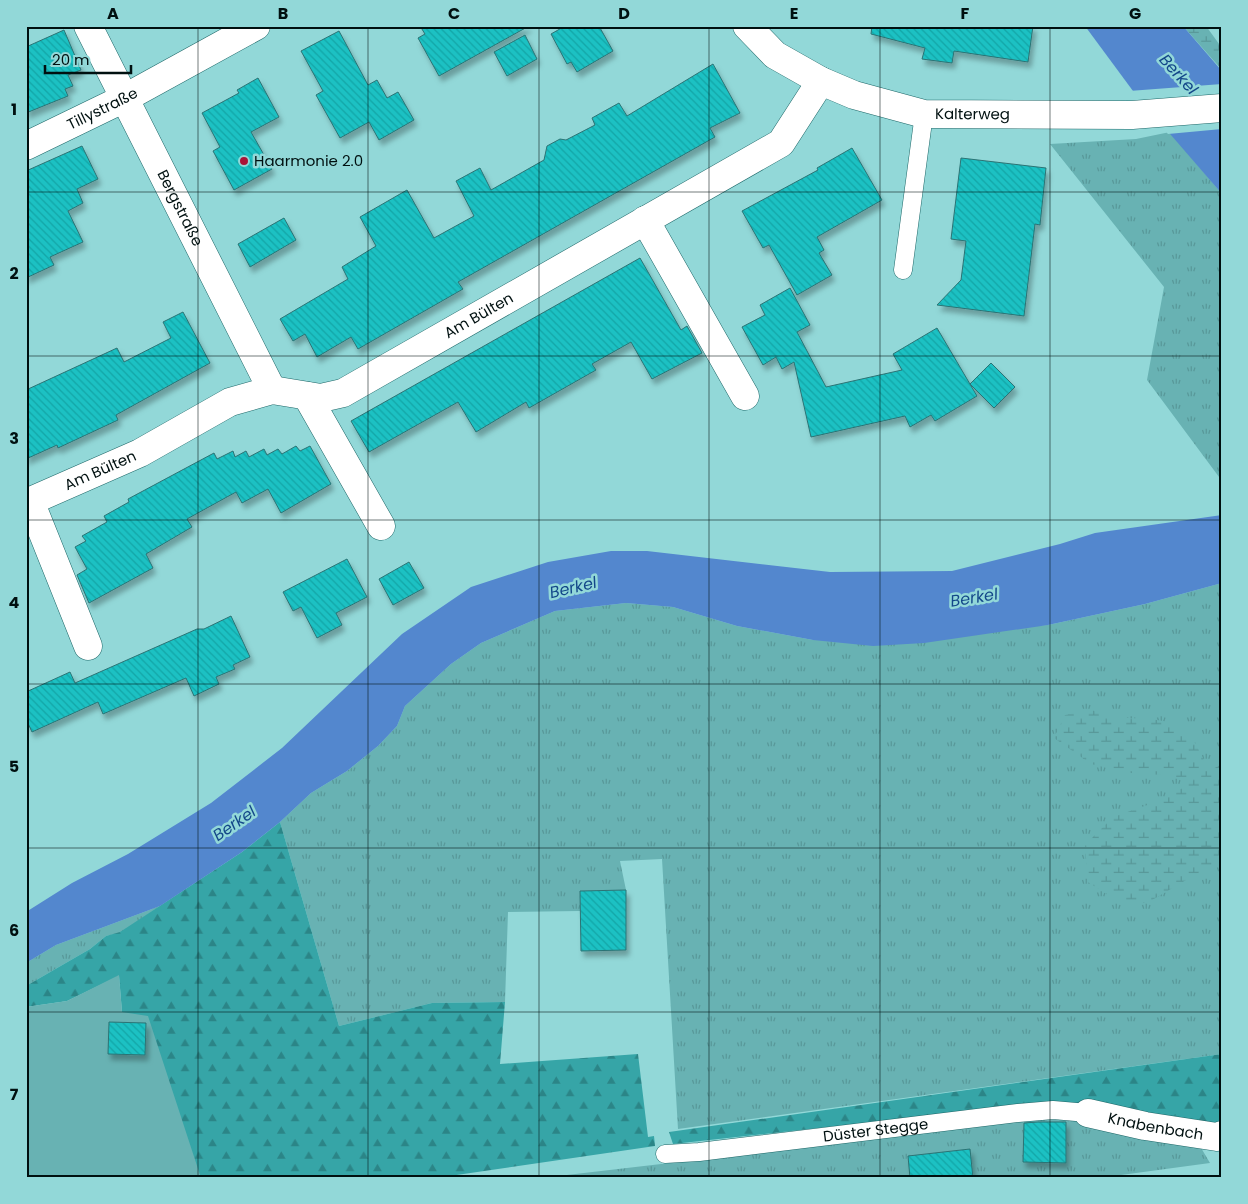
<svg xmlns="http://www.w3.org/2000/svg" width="1248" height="1204" viewBox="0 0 1248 1204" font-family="Poppins,sans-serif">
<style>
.grass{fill:url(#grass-tufts)}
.forest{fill:url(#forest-firs)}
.wetland{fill:url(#wetland-marsh)}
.garden{fill:#68b2b3}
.water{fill:#5387ce}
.pier{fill:#92d8d8}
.building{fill:url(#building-back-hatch);stroke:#2c7374;filter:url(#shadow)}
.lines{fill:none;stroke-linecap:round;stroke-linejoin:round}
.lane-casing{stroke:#1d6768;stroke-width:19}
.street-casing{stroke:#1d6768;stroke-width:29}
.secondary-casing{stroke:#1d6768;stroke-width:29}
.lane{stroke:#fff;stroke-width:18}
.street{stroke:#fff;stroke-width:28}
.secondary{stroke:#fff;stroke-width:28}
.grid{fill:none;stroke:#001010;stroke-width:1;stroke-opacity:0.55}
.poi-dot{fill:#aa1337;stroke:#92d8d8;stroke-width:2}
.labels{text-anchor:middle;stroke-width:5;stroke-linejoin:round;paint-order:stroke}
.street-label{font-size:15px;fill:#001010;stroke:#92d8d8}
.poi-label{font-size:15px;fill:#001010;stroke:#92d8d8;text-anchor:start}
.water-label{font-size:16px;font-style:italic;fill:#134789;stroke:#92d8d8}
.neatline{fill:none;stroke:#001010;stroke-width:2}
.grid-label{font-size:16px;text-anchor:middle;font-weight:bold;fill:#001010}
</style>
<defs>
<pattern id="grass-tufts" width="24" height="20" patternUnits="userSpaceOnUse" patternTransform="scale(1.25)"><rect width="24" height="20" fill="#68b2b3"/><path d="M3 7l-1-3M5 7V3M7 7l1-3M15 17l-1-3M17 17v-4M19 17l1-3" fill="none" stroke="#589899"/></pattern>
<pattern id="forest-firs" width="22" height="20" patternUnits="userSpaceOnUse" patternTransform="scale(1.25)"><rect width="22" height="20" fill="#36a5a7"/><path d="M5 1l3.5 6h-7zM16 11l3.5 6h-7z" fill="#2b8587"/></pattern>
<pattern id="wetland-marsh" width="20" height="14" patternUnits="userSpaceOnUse" patternTransform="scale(1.25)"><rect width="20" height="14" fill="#68b2b3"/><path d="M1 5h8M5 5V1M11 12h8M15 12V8" fill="none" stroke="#589899"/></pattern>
<pattern id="building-back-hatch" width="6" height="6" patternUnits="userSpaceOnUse" patternTransform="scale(1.25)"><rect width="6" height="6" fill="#1ac1c3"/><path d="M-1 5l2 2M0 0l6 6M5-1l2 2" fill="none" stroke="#16a5a6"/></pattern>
<filter id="shadow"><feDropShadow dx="3" dy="5.5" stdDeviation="2.5" flood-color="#0004"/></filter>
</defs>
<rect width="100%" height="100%" fill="#92d8d8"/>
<g class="grass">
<path d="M1170,132L1222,194V481L1147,380L1164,287L1050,144L1136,139Z"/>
<path d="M1222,583V1054L678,1129L662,859L620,861L626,890L580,891V911L508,912L505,1002L432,1003L339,1026L280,822L311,793L347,771L378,746L397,726L405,706L451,664L481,643L555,611L626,603L673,607L737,626L813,640L1048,625L1145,604Z"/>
<path d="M160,906L120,933L106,936L90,949L26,986V963L56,945Z"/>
<path d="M1025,1119L1088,1120L1197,1141L1210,1163L1099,1178H541L892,1137Z"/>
</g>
<g class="forest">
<path d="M280,822L339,1026L432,1003L505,1002L500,1064L638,1054L648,1137L654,1136L655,1146L436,1178H201L122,1012L119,976L67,1001L26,1007V986L90,949L106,936L120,932L242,852Z"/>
<path d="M1222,1054V1125L1008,1107L673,1144L669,1132Z"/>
</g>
<g class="wetland">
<path d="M1183,26H1206L1222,48V70Z"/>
<path d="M1092,710C1121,726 1163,709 1188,734C1197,742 1203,760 1209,771L1222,764V859L1147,903L1114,899L1088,882L1085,845L1113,817L1156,802L1188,785L1172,775L1136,774L1091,764L1054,738L1065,715Z"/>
</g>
<path class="garden" d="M119,975L122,1012L148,1016L201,1178H26V1007L67,1001Z"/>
<g class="water">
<path d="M1085,26H1183L1221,70L1222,194L1133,91Z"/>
<path d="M1222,515V583L1145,604L1048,625L924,643L873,646L813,640L737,626L673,607L626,603L555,611L481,643L451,664L405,706L397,726L378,746L347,771L311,793L280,822L242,852L160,906L56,945L26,963V912L72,883L128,854L211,803L282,748L402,634L471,587L548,562L611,551H647L830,572L952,571L1060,544L1095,533Z"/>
</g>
<path class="pier" d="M1222,84V129L1168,134L1129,91Z"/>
<g class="building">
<path d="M420,26H529L439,76L418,38L425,34Z"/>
<path d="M565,26H599L613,51L577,72L571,62L567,64L551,34Z"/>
<path d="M872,26H1033L1028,62L954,51L952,63L922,59L925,48L871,34Z"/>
<path d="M64,30L81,70L68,75L73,86L65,89L68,96L26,113V47Z"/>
<path d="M339,31L368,85L377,80L387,98L398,92L414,120L379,140L369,122L340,138L316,95L323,91L301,51Z"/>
<path d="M525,35L537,59L507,76L494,52Z"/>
<path d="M713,64L740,113L710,128L715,137L458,282L463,289L358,349L351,337L317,357L305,334L293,341L280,319L348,279L342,267L376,246L360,217L407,190L434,238L474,216L456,181L480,168L491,190L544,160L547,146L560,139L566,140L595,125L592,118L619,103L627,116Z"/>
<path d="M258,78L279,117L251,132L272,169L234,190L213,151L220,147L202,113L239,93L237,90Z"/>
<path d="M82,146L98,179L77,189L83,203L68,211L83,242L50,257L54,265L26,278V171Z"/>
<path d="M852,148L882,200L817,237L824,250L819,253L832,275L797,295L769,245L763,248L742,211L818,170L817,168Z"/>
<path d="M961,158L1046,168L1040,225L1035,224L1024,316L937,305L961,280L966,241L951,239Z"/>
<path d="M284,218L296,240L250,267L238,244Z"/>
<path d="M640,258L681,330L687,326L702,353L652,379L631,342L592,364L596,370L529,408L526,402L476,432L458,402L369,452L351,421Z"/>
<path d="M790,288L810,325L797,332L826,387L902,370L893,354L937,328L977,396L935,421L931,415L910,427L905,416L811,437L794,362L782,369L776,357L763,365L742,327L765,315L760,305Z"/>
<path d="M183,312L210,363L116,415L118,420L58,448L57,445L26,459V390L117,348L124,362L171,338L163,322Z"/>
<path d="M991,363L1015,387L994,408L970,384Z"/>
<path d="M296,446L300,451L310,446L331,484L281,513L268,489L242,503L236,492L187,519L192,527L146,554L153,568L89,603L77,575L87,569L75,547L86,541L82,536L107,522L104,516L129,502L128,499L214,453L217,459L233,451L235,457L246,451L249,457L264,449L267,455L278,449L282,454Z"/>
<path d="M347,559L367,597L336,613L342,625L317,638L301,607L293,611L283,592Z"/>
<path d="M409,562L424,588L393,605L379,579Z"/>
<path d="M231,616L250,657L233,665L235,669L216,677L219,684L194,696L186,678L103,714L98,702L32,732L26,719V692L70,672L75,683L197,629H204Z"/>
<path d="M626,890V950L581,951L580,891Z"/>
<path d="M109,1022L146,1023L145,1055L108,1054Z"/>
<path d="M1038,1122H1066V1163L1023,1162L1024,1123Z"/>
<path d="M970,1149L973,1178H910L908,1156Z"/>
</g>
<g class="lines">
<g class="lane-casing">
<g id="lane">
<path d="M903,270L924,114"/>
<path id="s1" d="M665,1154L699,1152L1018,1113L1053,1110L1088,1113"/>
</g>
</g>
<g class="street-casing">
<g id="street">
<path id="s2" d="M88,26L272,390"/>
<path id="s3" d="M26,146L125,98L256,26"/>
<path d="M645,220L745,396"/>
<path d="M307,396L381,526"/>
<path d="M30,501L88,646"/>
<path id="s4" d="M26,503L140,453L230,402L272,390L321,398L343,393L781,143L821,81"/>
<path id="s5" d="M1088,1113L1145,1126L1217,1137L1222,1135"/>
</g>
</g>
<g class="secondary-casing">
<g id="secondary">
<path id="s6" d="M747,26L775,55L821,81L854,95L924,114L1132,115L1222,108"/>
</g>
</g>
<use href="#lane" class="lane"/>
<use href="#street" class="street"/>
<use href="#secondary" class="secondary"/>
</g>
<path class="grid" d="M198,26V1178M368,26V1178M539,26V1178M709,26V1178M880,26V1178M1050,26V1178M26,192H1222M26,356H1222M26,520H1222M26,684H1222M26,848H1222M26,1012H1222"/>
<circle class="poi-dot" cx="244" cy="161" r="5"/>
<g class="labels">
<g class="street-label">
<text dy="5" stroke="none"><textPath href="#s3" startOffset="85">Tillystraße</textPath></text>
<text dy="5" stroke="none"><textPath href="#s6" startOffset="250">Kalterweg</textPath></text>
<text dy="5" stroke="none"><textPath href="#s2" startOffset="204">Bergstraße</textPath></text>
<text dy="5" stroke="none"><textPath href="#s4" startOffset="500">Am Bülten</textPath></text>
<text dy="5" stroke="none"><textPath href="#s4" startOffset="81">Am Bülten</textPath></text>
<text dy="5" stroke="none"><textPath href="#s5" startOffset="69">Knabenbach</textPath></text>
<text dy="5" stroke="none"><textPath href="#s1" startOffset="212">Düster Stegge</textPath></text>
</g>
<g class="poi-label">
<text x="254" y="166">Haarmonie 2.0</text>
</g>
<g class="water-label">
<text transform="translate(1179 74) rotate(48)" y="6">Berkel</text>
<text transform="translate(573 587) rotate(-13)" y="6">Berkel</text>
<text transform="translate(974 597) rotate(-9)" y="6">Berkel</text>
<text transform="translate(234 823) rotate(-35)" y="6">Berkel</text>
</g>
</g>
<rect width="1248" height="1204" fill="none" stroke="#92d8d8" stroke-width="55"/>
<path d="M45 65v8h86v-8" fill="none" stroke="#001010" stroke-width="2.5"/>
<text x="52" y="65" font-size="15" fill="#001010" stroke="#92d8d8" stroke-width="4" paint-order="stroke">20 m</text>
<rect x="28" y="28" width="1192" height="1148" class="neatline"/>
<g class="grid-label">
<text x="113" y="19">A</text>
<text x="283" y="19">B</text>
<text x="454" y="19">C</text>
<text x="624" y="19">D</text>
<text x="794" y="19">E</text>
<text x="965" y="19">F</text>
<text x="1135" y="19">G</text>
<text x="14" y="115">1</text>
<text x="14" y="279">2</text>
<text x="14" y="444">3</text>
<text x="14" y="608">4</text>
<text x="14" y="772">5</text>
<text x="14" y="936">6</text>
<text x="14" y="1100">7</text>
</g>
</svg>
